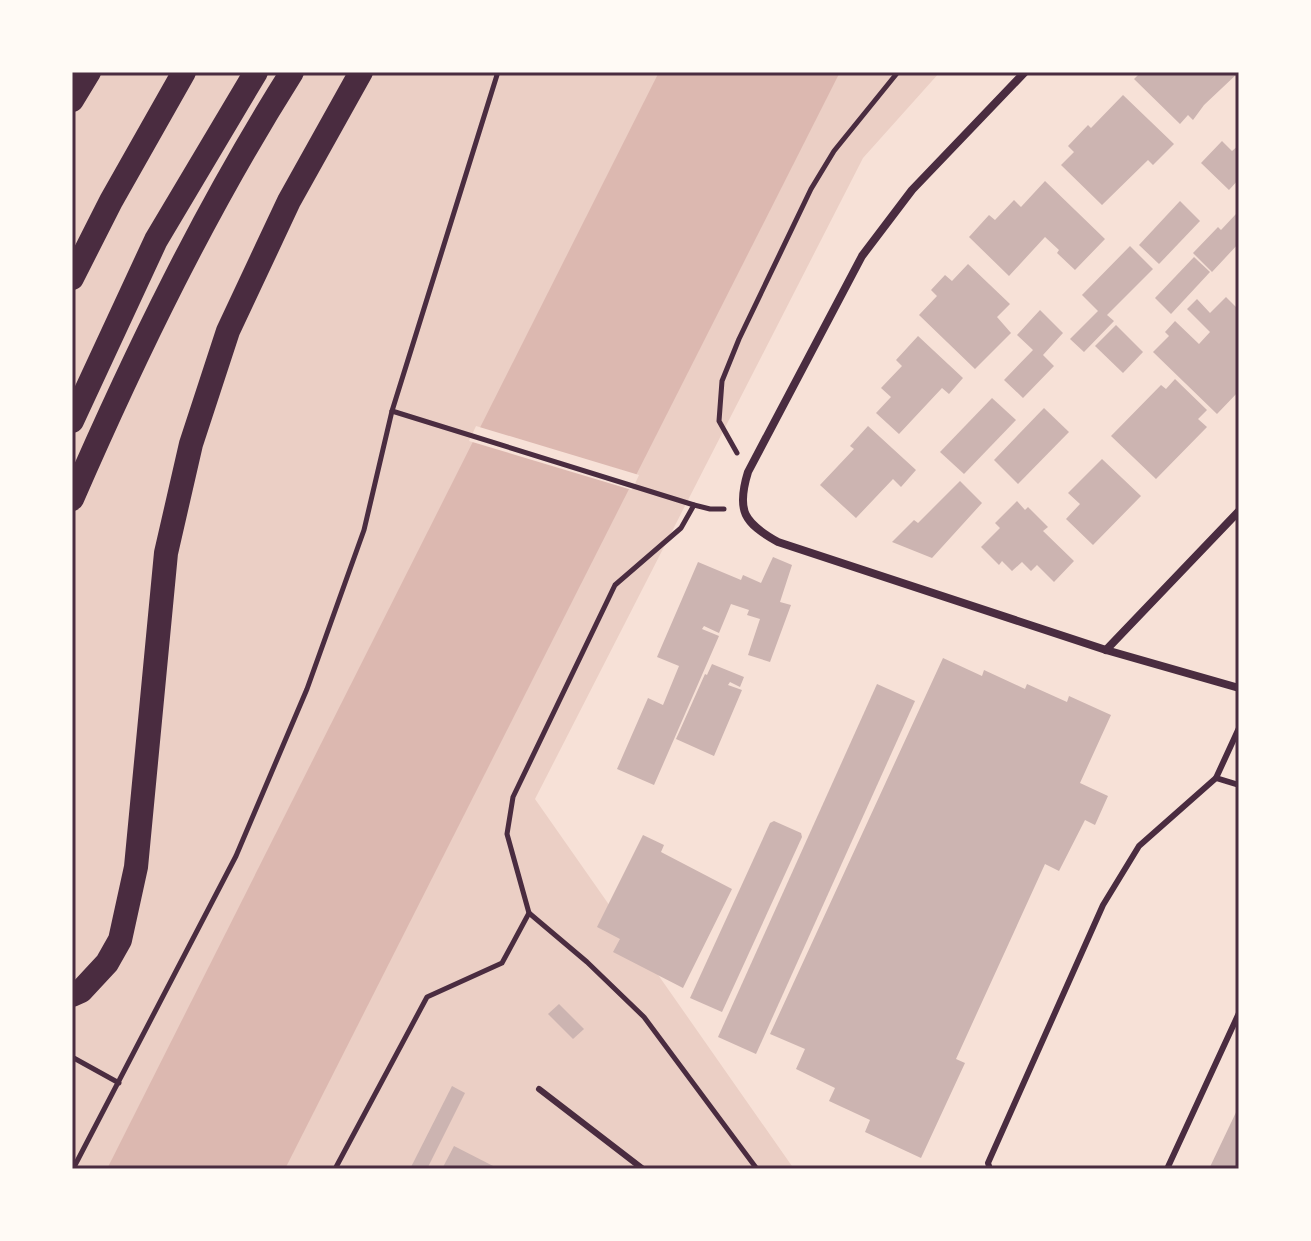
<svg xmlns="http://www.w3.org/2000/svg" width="1311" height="1241" viewBox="0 0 1311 1241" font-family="'Space Grotesk',sans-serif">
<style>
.green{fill:#ebcfc5}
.water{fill:#dcb8b0}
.pier{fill:#f7e1d7}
.building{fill:#ccb4b1}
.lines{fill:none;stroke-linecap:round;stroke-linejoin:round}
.path{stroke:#4a2c40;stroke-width:5}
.service{stroke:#4a2c40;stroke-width:6}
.minor{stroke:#4a2c40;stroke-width:8}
.motorway{stroke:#4a2c40;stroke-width:24}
.neatline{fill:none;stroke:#4a2c40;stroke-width:3}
</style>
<rect width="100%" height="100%" fill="#f7e1d7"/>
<path class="green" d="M72,72H940L863,158L535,799L794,1169H72Z"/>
<path class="water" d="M659,72H840L285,1169H107Z"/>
<path class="pier" d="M476,426L639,475L632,490L469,441Z"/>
<g class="building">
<path d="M1141,72H1239L1204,105L1193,120L1188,115L1180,124L1134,79Z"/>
<path d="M1123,95L1174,144L1153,165L1148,160L1102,205L1061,165L1074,152L1068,146L1088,125L1091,128Z"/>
<path d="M1222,141L1232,151L1239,145V179L1229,190L1201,163Z"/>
<path d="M1045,181L1105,239L1075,270L1057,253L1059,250L1045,237L1009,276L969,237L989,215L995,220L1014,200L1021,207Z"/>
<path d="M1180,201L1200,221L1159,264L1139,245Z"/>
<path d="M1236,214L1239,217V243L1212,272L1193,253L1218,227L1221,230Z"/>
<path d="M1130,246L1153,269L1107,315L1114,321L1084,352L1070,339L1098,311L1082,295Z"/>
<path d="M1194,257L1210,272L1171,314L1155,298Z"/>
<path d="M968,264L1010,304L997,317L1011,333L975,369L919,315L937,296L931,290L945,275L952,281Z"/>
<path d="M1226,297L1239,310V391L1217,414L1153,352L1169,336L1165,332L1175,321L1199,344L1210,332L1187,309L1197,299L1210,313Z"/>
<path d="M1040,310L1063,333L1043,355L1054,366L1023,398L1004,380L1033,350L1017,335Z"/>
<path d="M1116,325L1143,352L1123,373L1095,346Z"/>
<path d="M918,336L963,378L949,394L942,388L899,434L876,413L891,397L881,388L902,366L896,360Z"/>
<path d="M1175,379L1207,410L1198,419L1207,427L1156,479L1111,436L1161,385L1166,389Z"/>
<path d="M992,398L1016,420L964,474L940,452Z"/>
<path d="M1044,408L1069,432L1018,484L994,460Z"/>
<path d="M868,426L916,470L901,487L893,479L856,518L820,485L854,449L850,446Z"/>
<path d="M1102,459L1141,496L1093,545L1066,519L1080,504L1068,493Z"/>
<path d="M960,481L982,503L932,558L892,542L914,520L918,523Z"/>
<path d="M1017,501L1025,510L1028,507L1048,527L1043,531L1074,561L1054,582L1037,565L1031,571L1022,562L1012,571L1002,561L999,565L981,547L1000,528L995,523Z"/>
<path d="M773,557L792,565L780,602L791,605L770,662L748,655L760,619L747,615L749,610L731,604L719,633L704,626L702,629L719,636L654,785L617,769L648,698L663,705L679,666L657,657L698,562L741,580L743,575L761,583Z"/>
<path d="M943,658L982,676L984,670L1025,689L1027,684L1067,702L1069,696L1111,715L1080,783L1108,796L1095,825L1085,820L1059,871L1045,864L956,1059L965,1063L921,1158L865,1132L870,1120L829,1101L835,1088L796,1069L805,1049L770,1034Z"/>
<path d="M712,664L744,677L740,687L730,682L728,685L742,690L714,756L676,739L705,674L707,675Z"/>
<path d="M877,684L915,701L756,1054L718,1037Z"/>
<path d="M774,821L801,833L802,837L722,1012L690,998L770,823Z"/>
<path d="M643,835L664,845L661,852L732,889L683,988L613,952L620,939L597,927Z"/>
<path d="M559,1004L584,1029L573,1039L548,1014Z"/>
<path d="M452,1086L465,1093L427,1169H410Z"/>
<path d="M1239,1106V1169H1209Z"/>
<path d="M454,1146L499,1169H442Z"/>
</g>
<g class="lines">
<g class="path">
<path d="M392,411L694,505L710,509H724"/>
<path d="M737,453L719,421L722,381L739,339L811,189L834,151L898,72"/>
<path d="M529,913L587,962L644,1017L757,1169"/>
<path d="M72,1057L119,1083"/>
<path d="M73,1169L236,856L307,689L364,530L392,411L497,75L495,72"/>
<path d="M335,1169L427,997L502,963L529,913L507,834L513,797L615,585L681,528L694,505"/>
</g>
<g class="service">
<path d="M1216,778L1239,785"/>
<path d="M539,1089L643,1169"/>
<path d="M990,1169L988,1163L1103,905L1139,846L1216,778L1239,728"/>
<path d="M1167,1169L1239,1013"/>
</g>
<g class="minor">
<path d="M1025,72L912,190L862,256L748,472C736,511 744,523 778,542L1106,650L1239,688"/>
<path d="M1106,650L1239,511"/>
</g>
<g class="motorway">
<path d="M72,100L89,72"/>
<path d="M72,278L111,201L184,72"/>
<path d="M72,421L156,240L256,72"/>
<path d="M72,499C136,352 206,208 292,72"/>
<path d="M72,995L81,991L107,963L120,940L136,867L166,553L191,444L228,331L289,201L361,72"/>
</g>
</g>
<rect width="1311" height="1241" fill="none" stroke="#fffaf5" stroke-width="148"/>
<rect x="74" y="74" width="1163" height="1093" class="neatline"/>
</svg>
